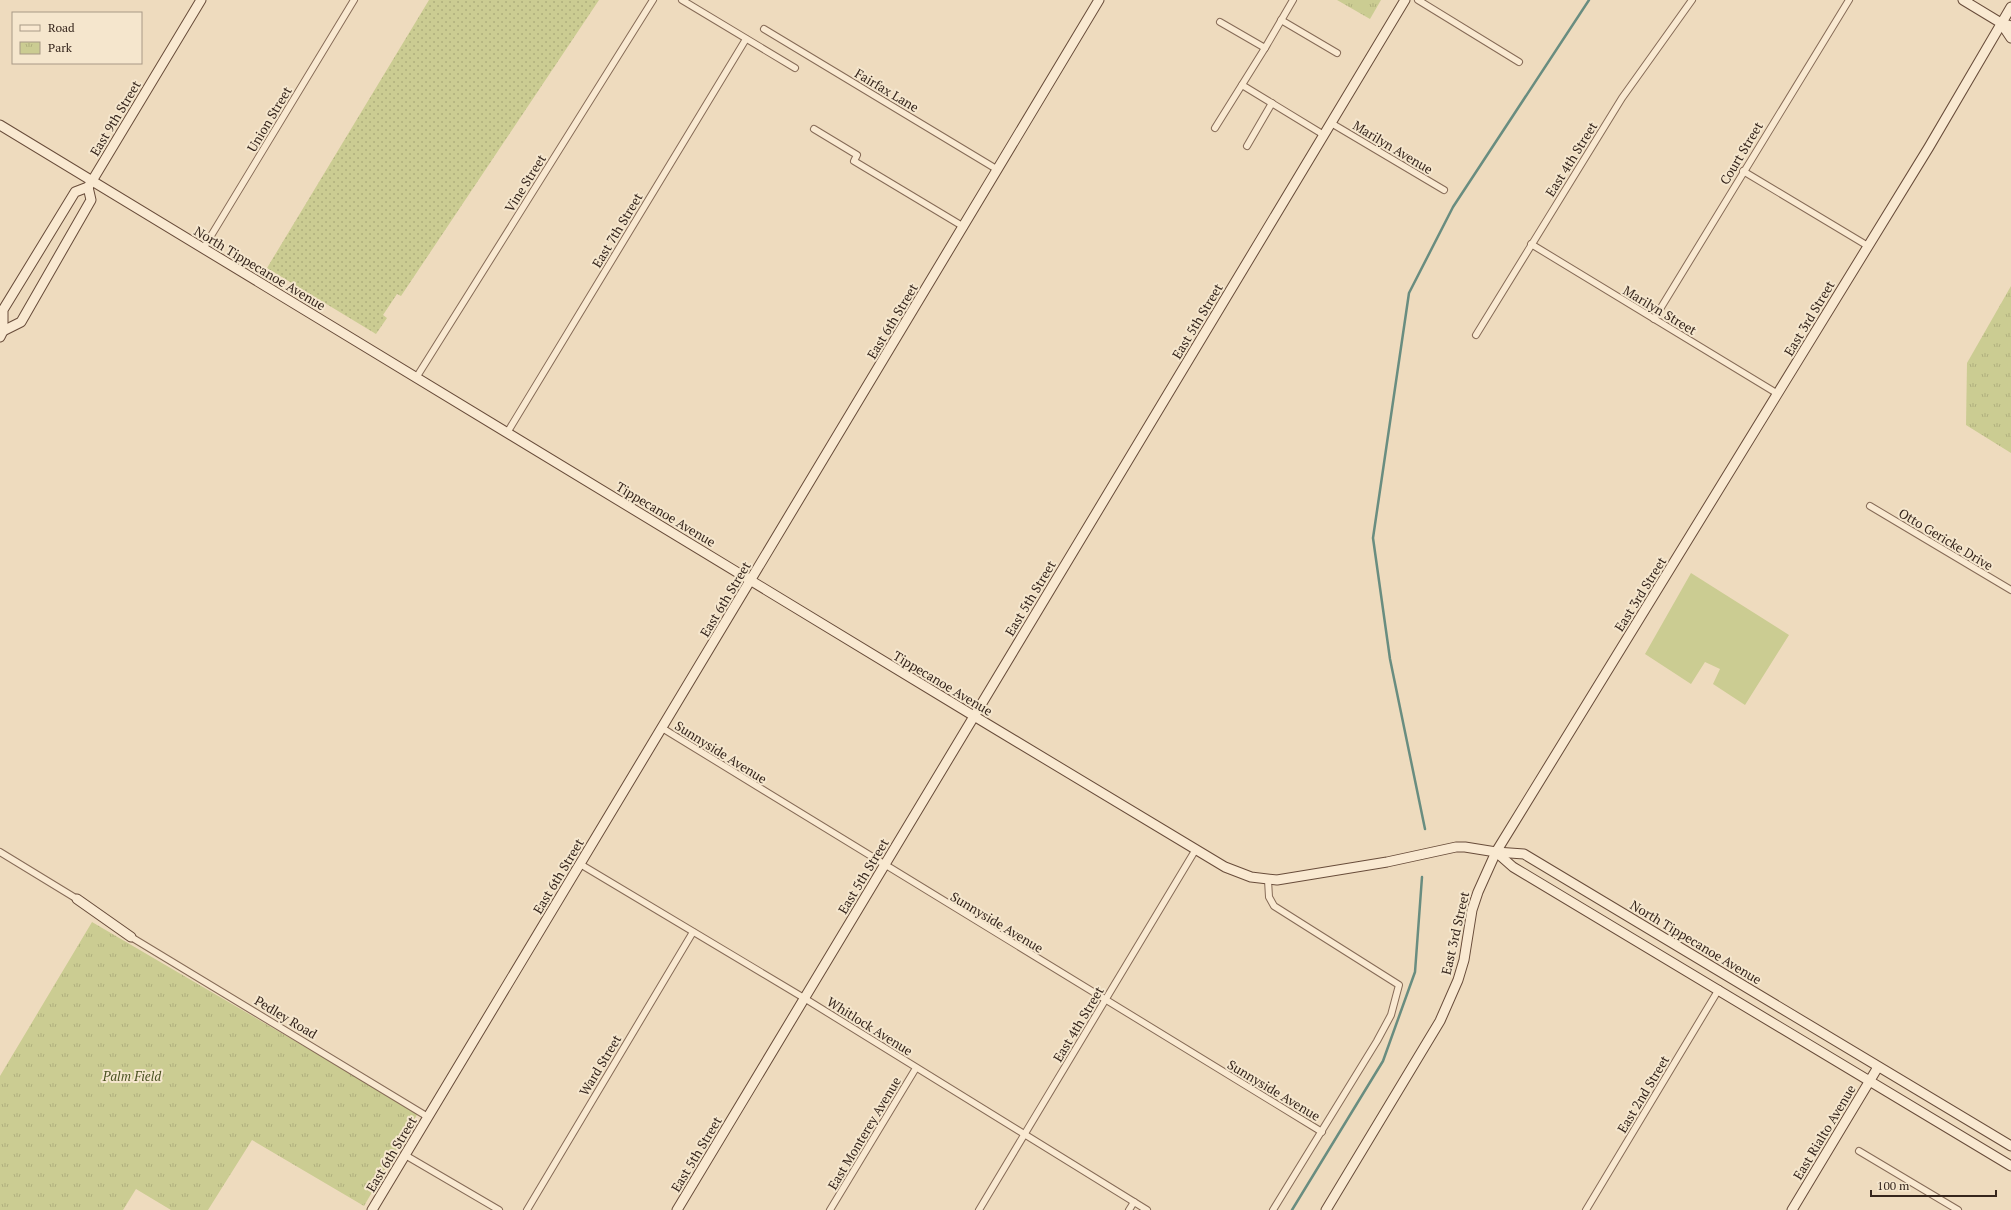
<svg xmlns="http://www.w3.org/2000/svg" width="2011" height="1210" viewBox="0 0 2011 1210" font-family="'PT Serif',serif">
<style>
.grass{fill:url(#grass-dots)}
.park{fill:url(#park-tufts)}
.garden{fill:#cbcc92}
.lines{fill:none;stroke-linecap:round;stroke-linejoin:round}
.stream{stroke:#698d80;stroke-width:2.5}
.street-casing{stroke:#866b57;stroke-width:8}
.secondary-casing{stroke:#684c3a;stroke-width:11}
.street{stroke:#f9e9d1;stroke-width:6}
.secondary{stroke:#f9e9d1;stroke-width:9}
.labels{text-anchor:middle;stroke-width:4;stroke-linejoin:round;paint-order:stroke}
.street-label{font-size:13px;fill:#35251c;stroke:#f5e6cd}
.park-label{font-size:13px;font-style:italic;fill:#4b5222;stroke:#f5e6cd}
</style>
<defs>
<pattern id="grass-dots" width="8" height="8" patternUnits="userSpaceOnUse"><rect width="8" height="8" fill="#cbcc92"/><path d="M2 2h.1M6 6h.1" fill="none" stroke="#afaf7d" stroke-width="1.8" stroke-linecap="round"/></pattern>
<pattern id="park-tufts" width="24" height="20" patternUnits="userSpaceOnUse"><rect width="24" height="20" fill="#cbcc92"/><path d="M3 7l-1-3M5 7V3M7 7l1-3M15 17l-1-3M17 17v-4M19 17l1-3" fill="none" stroke="#afaf7d"/></pattern>
</defs>
<rect width="100%" height="100%" fill="#eedbbe"/>
<path class="grass" d="M429,0H599L401,296L397,294L383,315L387,318L376,334L267,268Z"/>
<g class="park">
<path d="M1337,0H1381L1370,19Z"/>
<path d="M2011,286V453L1966,425L1967,363Z"/>
<path d="M92,922L418,1113L364,1206L252,1140L208,1210H171L136,1189L123,1210H0V1076Z"/>
</g>
<path class="garden" d="M1691,573L1789,635L1745,705L1713,684L1720,669L1705,662L1691,684L1645,654Z"/>
<g class="lines">
<g class="stream">
<path d="M1425,829L1390,659L1373,538L1409,293L1453,207L1589,0"/>
<path d="M1292,1210L1383,1061L1415,972L1422,877"/>
</g>
<g class="street-casing">
<g id="street">
<path d="M682,0L795,68"/>
<path d="M1418,0L1519,62"/>
<path d="M1281,20L1337,53"/>
<path d="M1220,22L1265,48L1293,0"/>
<path d="M764,29L998,170"/>
<path d="M1242,85L1324,135"/>
<path d="M1331,123L1444,190"/>
<path d="M1215,128L1265,48"/>
<path d="M814,129L857,155L854,161L964,227"/>
<path d="M1247,146L1272,103"/>
<path d="M1743,171L1868,246"/>
<path d="M1531,244L1778,394"/>
<path d="M203,249L354,0"/>
<path d="M1654,319L1849,0"/>
<path d="M1476,335L1622,98L1692,0"/>
<path d="M416,378L653,0"/>
<path d="M507,433L746,39"/>
<path d="M1870,506L2011,590"/>
<path d="M662,728L1322,1132"/>
<path d="M0,852L77,899"/>
<path d="M580,864L804,998L1147,1210"/>
<path d="M1268,880L1269,897L1274,906L1399,985L1391,1015L1377,1041L1273,1210"/>
<path d="M131,937L428,1117"/>
<path d="M1859,1151L1958,1210"/>
<path d="M405,1155L499,1210"/>
<path d="M527,1210L693,932"/>
<path d="M830,1210L916,1068"/>
<path d="M979,1210L1196,849"/>
<path d="M1129,1210L1134,1202"/>
<path d="M1586,1210L1719,989"/>
</g>
</g>
<g class="secondary-casing">
<g id="secondary">
<path d="M1963,0L2001,23L2011,26"/>
<path d="M2001,23L2011,38"/>
<path d="M0,125L974,716L1225,867L1251,877L1277,880L1387,862L1456,847H1465L1496,852L1524,854L2011,1146"/>
<path d="M3,331L21,322L91,200L88,187"/>
<path d="M0,337L3,331V310L75,192L88,187L92,181L201,0"/>
<path d="M1496,852L1513,867L2011,1166"/>
<path d="M77,899L131,937"/>
<path d="M372,1210L1099,0"/>
<path d="M677,1210L1405,0"/>
<path d="M1326,1210L1440,1021L1458,980L1464,960L1472,910L1478,892L1496,852L1929,147L2011,7"/>
<path d="M1792,1210L1878,1067"/>
</g>
</g>
<use href="#street" class="street"/>
<use href="#secondary" class="secondary"/>
</g>
<g class="labels">
<g class="street-label">
<text transform="translate(887 90) rotate(31)" y="5">Fairfax Lane</text>
<text transform="translate(115 118) rotate(-59)" y="5">East 9th Street</text>
<text transform="translate(269 119) rotate(-59)" y="5">Union Street</text>
<text transform="translate(1393 147) rotate(31)" y="5">Marilyn Avenue</text>
<text transform="translate(1741 153) rotate(-59)" y="5">Court Street</text>
<text transform="translate(1571 159) rotate(-58)" y="5">East 4th Street</text>
<text transform="translate(525 183) rotate(-58)" y="5">Vine Street</text>
<text transform="translate(617 230) rotate(-59)" y="5">East 7th Street</text>
<text transform="translate(260 268) rotate(31)" y="5">North Tippecanoe Avenue</text>
<text transform="translate(1660 310) rotate(31)" y="5">Marilyn Street</text>
<text transform="translate(1809 318) rotate(-59)" y="5">East 3rd Street</text>
<text transform="translate(892 321) rotate(-59)" y="5">East 6th Street</text>
<text transform="translate(1197 321) rotate(-59)" y="5">East 5th Street</text>
<text transform="translate(666 514) rotate(31)" y="5">Tippecanoe Avenue</text>
<text transform="translate(1946 539) rotate(31)" y="5">Otto Gericke Drive</text>
<text transform="translate(1640 594) rotate(-58)" y="5">East 3rd Street</text>
<text transform="translate(1030 598) rotate(-59)" y="5">East 5th Street</text>
<text transform="translate(725 599) rotate(-59)" y="5">East 6th Street</text>
<text transform="translate(943 683) rotate(31)" y="5">Tippecanoe Avenue</text>
<text transform="translate(721 752) rotate(32)" y="5">Sunnyside Avenue</text>
<text transform="translate(558 876) rotate(-59)" y="5">East 6th Street</text>
<text transform="translate(863 876) rotate(-59)" y="5">East 5th Street</text>
<text transform="translate(997 922) rotate(31)" y="5">Sunnyside Avenue</text>
<text transform="translate(1455 933) rotate(-77)" y="5">East 3rd Street</text>
<text transform="translate(1696 942) rotate(31)" y="5">North Tippecanoe Avenue</text>
<text transform="translate(286 1017) rotate(31)" y="5">Pedley Road</text>
<text transform="translate(1078 1024) rotate(-59)" y="5">East 4th Street</text>
<text transform="translate(870 1026) rotate(32)" y="5">Whitlock Avenue</text>
<text transform="translate(600 1065) rotate(-59)" y="5">Ward Street</text>
<text transform="translate(1274 1090) rotate(31)" y="5">Sunnyside Avenue</text>
<text transform="translate(1643 1094) rotate(-59)" y="5">East 2nd Street</text>
<text transform="translate(1824 1132) rotate(-59)" y="5">East Rialto Avenue</text>
<text transform="translate(864 1133) rotate(-59)" y="5">East Monterey Avenue</text>
<text transform="translate(391 1154) rotate(-59)" y="5">East 6th Street</text>
<text transform="translate(696 1154) rotate(-59)" y="5">East 5th Street</text>
</g>
<g class="park-label">
<text x="132" y="1081">Palm Field</text>
</g>
</g>
<rect x="12" y="12" width="130" height="52" fill="#f5e6cd" stroke="#a89986"/>
<rect x="20" y="25" width="20" height="6" fill="#f9e9d1" stroke="#a89986"/>
<text x="48" y="32" font-size="12" fill="#35251c">Road</text>
<rect x="20" y="42" width="20" height="12" fill="url(#park-tufts)" stroke="#a89986"/>
<text x="48" y="52" font-size="12" fill="#35251c">Park</text>
<path d="M1871 1190v6h125v-6" fill="none" stroke="#35251c" stroke-width="2"/>
<text x="1877" y="1190" font-size="12" fill="#35251c" stroke="#f5e6cd" stroke-width="3" paint-order="stroke">100 m</text>
</svg>
